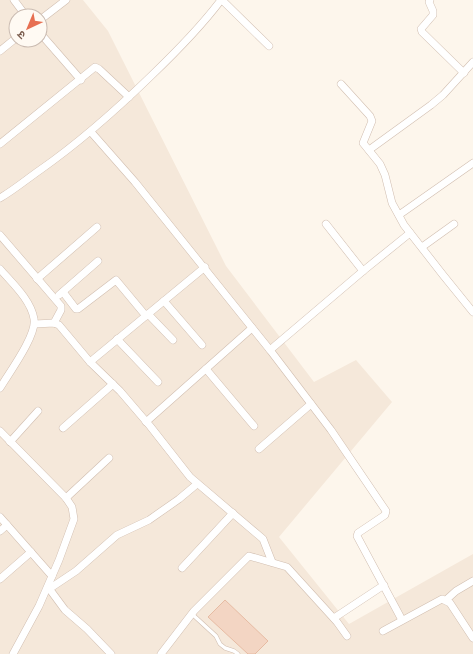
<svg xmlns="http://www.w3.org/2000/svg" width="473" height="654" viewBox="0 0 473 654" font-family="'Work Sans','Noto Sans Devanagari',sans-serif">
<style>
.residential{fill:#f5e8da;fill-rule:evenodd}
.building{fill:#f3d5c3;stroke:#e6bba3}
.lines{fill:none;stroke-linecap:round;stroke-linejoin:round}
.service-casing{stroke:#d1beb0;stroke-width:4.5}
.minor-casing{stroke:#d1beb0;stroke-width:8}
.service{stroke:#fff;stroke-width:3.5}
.minor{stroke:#fff;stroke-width:7}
</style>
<rect width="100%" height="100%" fill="#fdf6ec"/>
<path class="residential" d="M0,0H83L108,31L226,266L314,382L356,360L392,402L279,537L349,624L473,554V654H0ZM16,16H40V40H16Z"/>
<path class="building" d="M225,600L268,641L255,654H248L208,617Z"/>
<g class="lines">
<g class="service-casing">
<path id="service" d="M192,614L216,636L220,644L225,648L234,651L238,654"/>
</g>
<g class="minor-casing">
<g id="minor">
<path d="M14,0L26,16"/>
<path d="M222,0L269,46"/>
<path d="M430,0L429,2L433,11V15L421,29L422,32L464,73"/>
<path d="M40,20L66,0"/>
<path d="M40,33L81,80"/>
<path d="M0,51L16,38"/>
<path d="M341,84L370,116L372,121L363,143L380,164L385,175L392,203L404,225L443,275L473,312"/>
<path d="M91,132L135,182L270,350L331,430L386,511L385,515L358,533L357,536L402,620"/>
<path d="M0,144L95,67L99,69L129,97"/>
<path d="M369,150L431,105L443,95L473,62"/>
<path d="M0,198C14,190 27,179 40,170C80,142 116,110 151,76C176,52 200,28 221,0"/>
<path d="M399,215L473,163"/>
<path d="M326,224L363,271"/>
<path d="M0,235L61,306V310L54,323"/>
<path d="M422,247L454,224"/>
<path d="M0,269C12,283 31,300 34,319C37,335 9,373 0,388"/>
<path d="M37,279L97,227"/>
<path d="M63,292L76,309H78L116,280L146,316"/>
<path d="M59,295L98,261"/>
<path d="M164,301L202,345"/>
<path d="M148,314L173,340"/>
<path d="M35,324L54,323L59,325L90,362L120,391L150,426L190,477L263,539L272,562"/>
<path d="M117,339L158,382"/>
<path d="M270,350L363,271L410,233"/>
<path d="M90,362L205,267"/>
<path d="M206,369L254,426"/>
<path d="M146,422L252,328"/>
<path d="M63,428L113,384"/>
<path d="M0,431L66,498L72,507L74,519L59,560L39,606L13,654"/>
<path d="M10,442L38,411"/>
<path d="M259,449L311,404"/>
<path d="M66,498L109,458"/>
<path d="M0,517L52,576"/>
<path d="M0,531L7,525"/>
<path d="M182,568L233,513"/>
<path d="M0,579L31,552"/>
<path d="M48,587L65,610L87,629L111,654"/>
<path d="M49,589L76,571L117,535L149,520L179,499L197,484"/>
<path d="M446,600L456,591L473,581"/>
<path d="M334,618L384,585"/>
<path d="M383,631L442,599L450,603L473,638"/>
<path d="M161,654L194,611L249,556L287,567L337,622L347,636"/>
</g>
</g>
<use href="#service" class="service"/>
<use href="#minor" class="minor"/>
</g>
<g transform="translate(28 28) rotate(224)"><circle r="19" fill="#fffaf3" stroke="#cabbb1"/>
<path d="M0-3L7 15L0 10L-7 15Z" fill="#e76f51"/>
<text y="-6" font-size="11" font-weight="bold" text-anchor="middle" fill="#7a5c4d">उ</text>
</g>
</svg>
